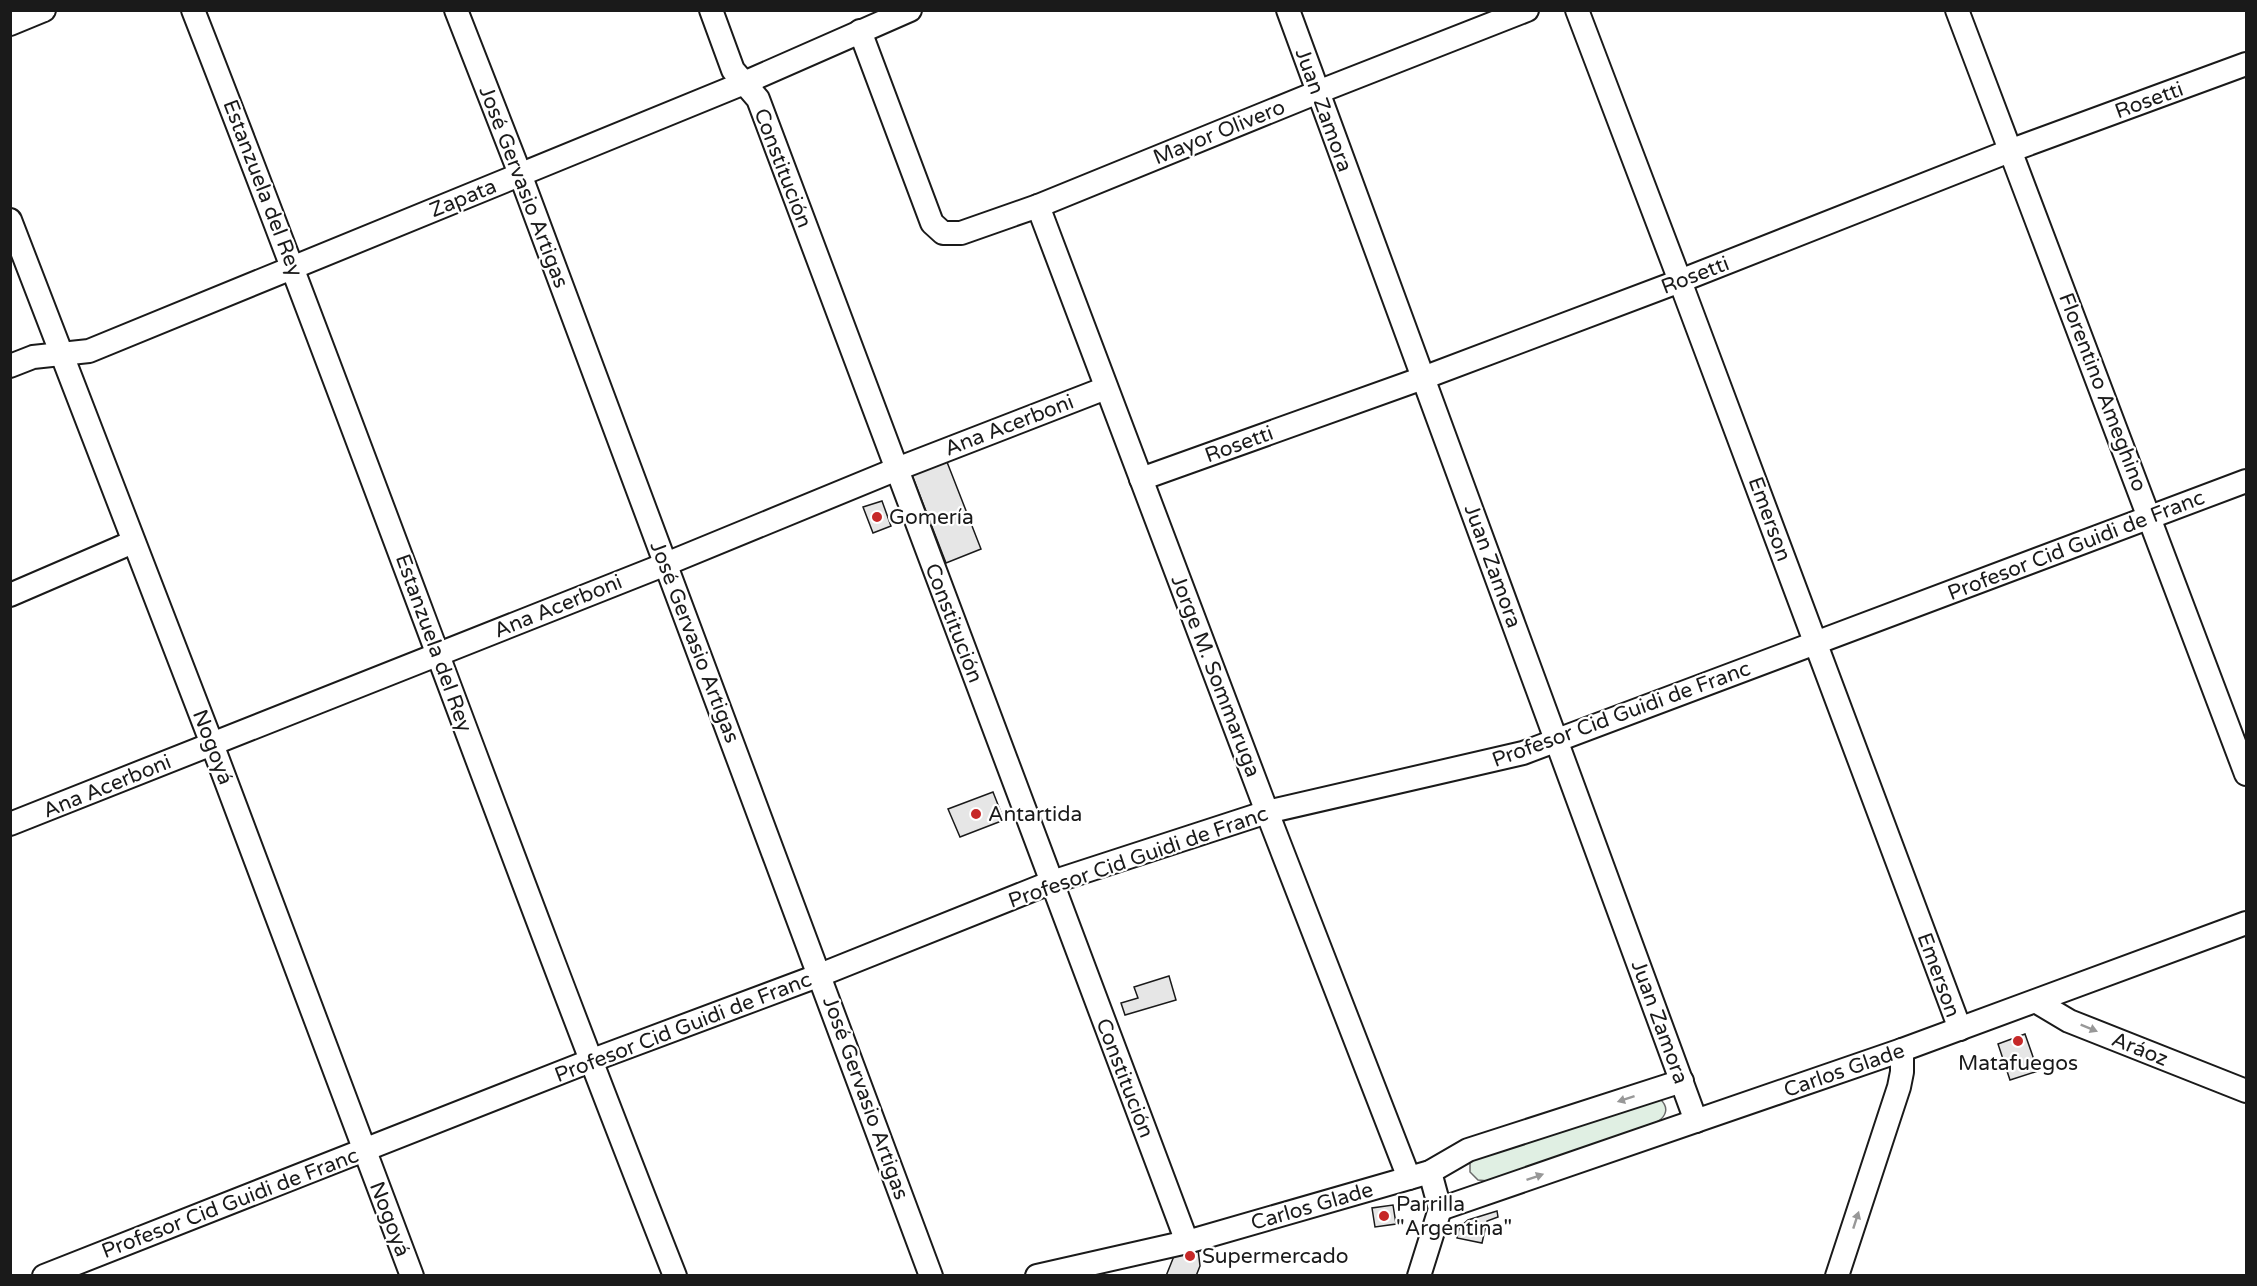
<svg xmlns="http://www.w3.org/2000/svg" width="2257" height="1286" viewBox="0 0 2257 1286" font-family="'Varela Round',sans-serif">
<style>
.green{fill:#e0efe3;stroke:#6a6a6a;stroke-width:1.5}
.building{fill:#e6e6e6;stroke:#1a1a1a;stroke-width:1.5}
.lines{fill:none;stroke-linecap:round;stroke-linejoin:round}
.minor-casing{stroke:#1a1a1a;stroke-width:26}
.minor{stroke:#fff;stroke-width:22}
.oneway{fill:#989898}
.poi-dot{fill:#c62828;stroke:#fff;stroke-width:2}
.labels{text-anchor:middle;stroke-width:4.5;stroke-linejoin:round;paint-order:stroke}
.street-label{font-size:21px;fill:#1a1a1a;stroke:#fff}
.poi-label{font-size:21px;fill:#1a1a1a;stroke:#fff;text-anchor:start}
</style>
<rect width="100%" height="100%" fill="#fff"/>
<path class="green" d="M1660,1099C1669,1107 1667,1116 1657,1122L1489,1181L1478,1180L1470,1172V1160Z"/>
<g class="building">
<path d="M947,462L981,549L946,563L912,475Z"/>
<path d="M882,501L891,526L873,533L863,507Z"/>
<path d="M993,792L1004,820L960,837L948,809Z"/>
<path d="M1169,976L1176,1000L1125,1015L1121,1003L1138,998L1134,987Z"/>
<path d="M2025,1034L2038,1071L2010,1080L1998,1044Z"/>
<path d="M1393,1205L1396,1224L1375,1227L1372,1208Z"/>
<path d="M1497,1211L1498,1217L1487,1221L1482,1243L1457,1238L1459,1228L1468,1220Z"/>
<path d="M1198,1249L1200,1266L1196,1276H1166L1174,1256Z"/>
</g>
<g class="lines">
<g class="minor-casing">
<g id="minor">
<path d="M193,10C358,431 509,856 675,1276"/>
<path d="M456,10L520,174L931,1276"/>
<path d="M711,10L733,70L758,99L1187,1242"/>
<path d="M1288,10L1696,1121"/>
<path d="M1577,10L1680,281L1960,1029"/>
<path d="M1957,10L2246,774"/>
<path d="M10,24L44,10"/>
<path d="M860,31L932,223L943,233H961L1038,206L1318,92L1527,10"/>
<path d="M1038,206L1267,812L1409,1178"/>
<path d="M10,220L212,744L412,1276"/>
<path d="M10,366L33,357L89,351L744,83L910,10"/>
<path d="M1141,479L1423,378L1680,281L2012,150L2246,64"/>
<path d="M10,595L133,542"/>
<path d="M10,824L666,564L897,469L1106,388"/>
<path d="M2037,1002L2069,1021L2246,1091"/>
<path d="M1440,1209L1902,1050L2246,923"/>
<path d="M44,1276L590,1061L820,975L1052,882L1267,812L1523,753L2246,481"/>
<path d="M1037,1276L1187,1242L1430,1172L1468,1150L1682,1081"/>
<path d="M1419,1276L1440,1209L1430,1172"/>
<path d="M1837,1276L1899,1087L1902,1072V1050"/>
</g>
</g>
<use href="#minor" class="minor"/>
</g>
<defs><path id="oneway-solid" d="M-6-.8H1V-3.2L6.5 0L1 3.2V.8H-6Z" transform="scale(1.5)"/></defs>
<g class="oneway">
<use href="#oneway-solid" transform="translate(2089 1028) rotate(22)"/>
<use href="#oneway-solid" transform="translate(1626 1099) rotate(162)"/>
<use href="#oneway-solid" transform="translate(1535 1177) rotate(-19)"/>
<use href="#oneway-solid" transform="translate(1856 1220) rotate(-72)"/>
</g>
<g class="poi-dot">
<circle cx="877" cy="517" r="6"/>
<circle cx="976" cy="814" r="6"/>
<circle cx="2018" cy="1041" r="6"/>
<circle cx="1384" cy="1216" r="6"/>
<circle cx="1190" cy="1256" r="6"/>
</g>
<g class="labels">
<g class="street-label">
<text transform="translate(2149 100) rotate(-20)" y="7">Rosetti</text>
<text transform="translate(1324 110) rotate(70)" y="7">Juan Zamora</text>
<text transform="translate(1219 132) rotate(-22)" y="7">Mayor Olivero</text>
<text transform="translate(783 168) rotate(69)" y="7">Constitución</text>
<text transform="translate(524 187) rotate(69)" y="7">José Gervasio Artigas</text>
<text transform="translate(263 188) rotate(69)" y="7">Estanzuela del Rey</text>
<text transform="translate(463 198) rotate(-22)" y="7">Zapata</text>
<text transform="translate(1695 275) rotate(-21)" y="7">Rosetti</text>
<text transform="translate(2103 392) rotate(69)" y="7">Florentino Ameghino</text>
<text transform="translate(1009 425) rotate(-21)" y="7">Ana Acerboni</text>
<text transform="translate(1239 444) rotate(-20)" y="7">Rosetti</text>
<text transform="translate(1770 519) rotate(70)" y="7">Emerson</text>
<text transform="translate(2076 545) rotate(-21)" y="7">Profesor Cid Guidi de Franc</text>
<text transform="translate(1493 566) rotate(70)" y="7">Juan Zamora</text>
<text transform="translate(558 606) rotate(-22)" y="7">Ana Acerboni</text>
<text transform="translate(954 623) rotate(69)" y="7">Constitución</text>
<text transform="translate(695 642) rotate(69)" y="7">José Gervasio Artigas</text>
<text transform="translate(434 643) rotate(70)" y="7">Estanzuela del Rey</text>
<text transform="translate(1216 676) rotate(69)" y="7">Jorge M. Sommaruga</text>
<text transform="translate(1621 714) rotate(-20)" y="7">Profesor Cid Guidi de Franc</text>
<text transform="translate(213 747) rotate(69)" y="7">Nogoyá</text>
<text transform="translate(107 786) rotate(-22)" y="7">Ana Acerboni</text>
<text transform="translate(1138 857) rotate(-19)" y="7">Profesor Cid Guidi de Franc</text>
<text transform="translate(1939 975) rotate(70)" y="7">Emerson</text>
<text transform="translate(1660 1022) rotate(70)" y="7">Juan Zamora</text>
<text transform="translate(683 1027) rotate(-21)" y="7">Profesor Cid Guidi de Franc</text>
<text transform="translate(2140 1049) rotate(22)" y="7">Aráoz</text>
<text transform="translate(1844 1070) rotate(-19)" y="7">Carlos Glade</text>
<text transform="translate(1125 1078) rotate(69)" y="7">Constitución</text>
<text transform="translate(866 1098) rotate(70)" y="7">José Gervasio Artigas</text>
<text transform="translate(230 1203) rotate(-21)" y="7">Profesor Cid Guidi de Franc</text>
<text transform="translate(1312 1206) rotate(-16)" y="7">Carlos Glade</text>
<text transform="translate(390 1219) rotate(69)" y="7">Nogoyá</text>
</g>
<g class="poi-label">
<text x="889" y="524">Gomería</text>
<text x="988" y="821">Antartida</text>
<text x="2018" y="1070" text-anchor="middle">Matafuegos</text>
<text x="1396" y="1211">Parrilla<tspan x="1396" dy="24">"Argentina"</tspan></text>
<text x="1202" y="1263">Supermercado</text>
</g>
</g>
<rect width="2257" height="1286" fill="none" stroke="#1a1a1a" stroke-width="24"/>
</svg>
